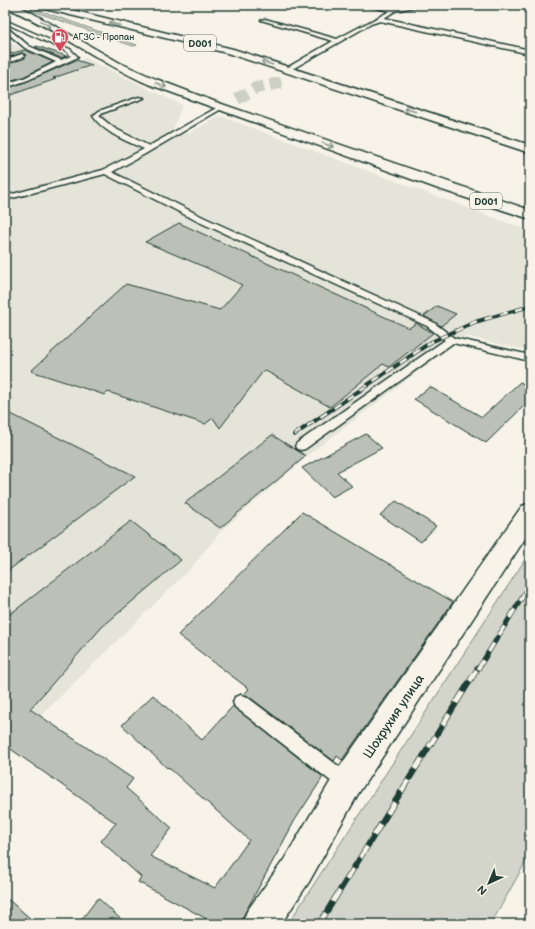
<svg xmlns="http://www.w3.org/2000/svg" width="535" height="929" viewBox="0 0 535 929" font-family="'Balsamiq Sans',sans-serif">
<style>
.built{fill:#e5e4d9}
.green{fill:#d3d5ca;stroke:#79897f}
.building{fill:#bbc1b6;stroke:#1f3d34}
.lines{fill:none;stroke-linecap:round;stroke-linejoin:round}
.highway-tunnel{stroke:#cccfc4;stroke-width:12;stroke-dasharray:12 6;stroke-linecap:butt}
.lane-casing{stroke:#1f3d34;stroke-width:3}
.street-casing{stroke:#1f3d34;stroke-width:3}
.highway-casing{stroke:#1f3d34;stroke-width:3}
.lane{fill:#f7f3e8;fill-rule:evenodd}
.street{fill:#f7f3e8;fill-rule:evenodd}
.highway{fill:#f7f3e8;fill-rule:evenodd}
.rail-far2-casing{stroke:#1f3d34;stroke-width:4}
.rail-far1-casing{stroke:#1f3d34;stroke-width:5}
.rail-casing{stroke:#1f3d34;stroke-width:6}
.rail-far2{stroke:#f7f3e8;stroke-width:2.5;stroke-dasharray:8;stroke-linecap:butt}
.rail-far1{stroke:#f7f3e8;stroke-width:3.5;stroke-dasharray:10;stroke-linecap:butt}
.rail{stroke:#f7f3e8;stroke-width:4.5;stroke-dasharray:13;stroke-linecap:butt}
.oneway{stroke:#8b988e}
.labels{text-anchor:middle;stroke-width:3;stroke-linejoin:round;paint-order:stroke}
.far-poi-label{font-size:9px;fill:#1f3d34;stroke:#f7f3e8;text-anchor:start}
.shield{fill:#f7f3e8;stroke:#60746a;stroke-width:1}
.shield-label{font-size:10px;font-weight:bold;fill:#1f3d34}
.near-street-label{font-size:13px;fill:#1f3d34;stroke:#f7f3e8}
</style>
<rect width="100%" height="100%" fill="#f7f3e8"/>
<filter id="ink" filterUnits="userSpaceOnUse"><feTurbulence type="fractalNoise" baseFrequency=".025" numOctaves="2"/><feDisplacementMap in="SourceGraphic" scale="8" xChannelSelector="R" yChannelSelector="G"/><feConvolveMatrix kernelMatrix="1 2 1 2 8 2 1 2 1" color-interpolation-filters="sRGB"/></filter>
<g filter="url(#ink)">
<path class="built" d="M5,41L63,66L85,58L182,105L173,130L189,133L220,116L530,231V351L465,336L312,452L221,531L192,567L5,751Z"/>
<g class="green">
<path d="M16,5H24L137,45L133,46Z"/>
<path d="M530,552V854L491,924H288Z"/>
</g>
<g class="building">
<path d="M37,46L66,56L61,58L35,47Z"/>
<path d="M25,50L53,62L23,77L5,82V65L25,58L26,55L22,53L5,58V55Z"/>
<path d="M76,60L92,65L53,78L56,79L5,97V89L28,81Z"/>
<path d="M179,223L409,328L416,323L433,333L389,367L383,364L330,407L264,370L220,428L213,418L205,424L108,392L105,395L31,371L126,284L220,310L242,285L207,268L145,242Z"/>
<path d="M437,306L456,314L441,326L424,316Z"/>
<path d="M520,382L530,387V400L486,443L414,399L430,387L482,417Z"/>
<path d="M5,411L135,476L5,573Z"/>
<path d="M366,434L382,448L337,472L352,486L332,497L302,468Z"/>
<path d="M272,435L306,456L220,528L185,503Z"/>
<path d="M396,501L436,526L421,542L380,515Z"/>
<path d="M302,512L453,602L342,760L337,756L334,761L248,696L244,694L249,689L178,635Z"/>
<path d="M131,521L181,560L102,627L30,709L133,779L126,788L172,828L150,856L215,888L249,840L168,767L167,768L122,725L153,695L202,740L233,706L323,777L295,820L239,924H216L138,882L141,877L101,841L116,823L5,745V618Z"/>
<path d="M5,897L37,924H5Z"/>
<path d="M98,898L126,924H78Z"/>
</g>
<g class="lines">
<path class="highway-tunnel" d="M237,99L256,88L284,82"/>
<g class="lane-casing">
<g id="lane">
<path d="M362,5L394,9L423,5L395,11L384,18L530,50V54L380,21L371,24L287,72L285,71V69L333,41L261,20L265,19L337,39L390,11Z"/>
<path d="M5,20L70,49L78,57L28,80L5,88V84L24,78L56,62L25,48L5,31V26L29,46L61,60L71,56L66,51L5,23Z"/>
<path d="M22,54L24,55V57L5,64V60Z"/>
<path d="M139,97L144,98L103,113L99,116L114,128L149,146L218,107L223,108L145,154L112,172L205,218L433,322L454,338L530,355V361L453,343L305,449L301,450L297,449L295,446L297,443L445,340L427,326L199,222L105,174L5,200V196L103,170L144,149C127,141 104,133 93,116L99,111Z"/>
<path d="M241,695L247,697L353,777L356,783L353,789L347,792L341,789L235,707L233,702L235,697Z"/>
</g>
</g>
<g class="street-casing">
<path id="street" d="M530,503V531L358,794L309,882L281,924H242L247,911L285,858L336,772L522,506Z"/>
</g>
<g class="highway-casing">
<g id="highway">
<path d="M5,5H15L27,10L120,63L156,79L216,102L530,210V219L436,188L148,84C98,62 55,28 5,7Z"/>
<path d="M36,5H51L233,49L530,145V153L227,53L37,7Z"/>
</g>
</g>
<use href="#lane" class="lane"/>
<use href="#street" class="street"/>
<use href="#highway" class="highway"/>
<g class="rail-far2-casing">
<path id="rail-far2" d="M294,435L431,342L475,322L530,306"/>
</g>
<g class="rail-far1-casing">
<path id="rail-far1" d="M478,669L530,585"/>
</g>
<g class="rail-casing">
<path id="rail" d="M319,924L478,668"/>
</g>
<use href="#rail-far2" class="rail-far2"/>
<use href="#rail-far1" class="rail-far1"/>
<use href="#rail" class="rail"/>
</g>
<defs><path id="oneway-shaft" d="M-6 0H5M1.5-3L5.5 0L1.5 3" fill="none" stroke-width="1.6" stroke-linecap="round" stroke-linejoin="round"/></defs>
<g class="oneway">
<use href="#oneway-shaft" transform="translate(46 24) rotate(32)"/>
<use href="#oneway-shaft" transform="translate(114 24) rotate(-167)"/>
<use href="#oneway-shaft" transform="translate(267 63) rotate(-162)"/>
<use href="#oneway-shaft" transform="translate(161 85) rotate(22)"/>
<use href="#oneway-shaft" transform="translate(410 110) rotate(-162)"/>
<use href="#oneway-shaft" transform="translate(328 145) rotate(20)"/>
</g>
</g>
<defs>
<g id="fuel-pin" transform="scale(0.9)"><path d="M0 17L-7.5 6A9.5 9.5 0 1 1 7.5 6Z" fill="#d1495b" stroke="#f7f3e8"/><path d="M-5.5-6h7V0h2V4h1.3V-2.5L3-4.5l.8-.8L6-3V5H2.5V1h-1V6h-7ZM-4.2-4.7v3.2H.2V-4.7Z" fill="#fff"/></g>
</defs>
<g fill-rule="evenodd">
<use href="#fuel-pin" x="60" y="37"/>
</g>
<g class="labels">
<g class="far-poi-label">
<text x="73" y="40">АГЗС - Пропан</text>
</g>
<g class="shield">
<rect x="184" y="35" width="32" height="16" rx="3"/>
<rect x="470" y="193" width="32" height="16" rx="3"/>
</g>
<g class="shield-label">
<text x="200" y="47">D001</text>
<text x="486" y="205">D001</text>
</g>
<g class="near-street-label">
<text transform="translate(393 716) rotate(-56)" y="5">Шохрухия улица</text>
</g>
</g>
<rect width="535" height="929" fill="none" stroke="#f7f3e8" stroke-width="20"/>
<rect x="10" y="10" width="515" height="909" fill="none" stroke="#1f3d34" stroke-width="1.5" filter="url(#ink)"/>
<g transform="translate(489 883) rotate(224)" stroke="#f7f3e8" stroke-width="3" paint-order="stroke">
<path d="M0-3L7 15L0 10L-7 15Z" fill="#1f3d34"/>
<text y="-6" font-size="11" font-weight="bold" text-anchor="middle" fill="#1f3d34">N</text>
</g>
</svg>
